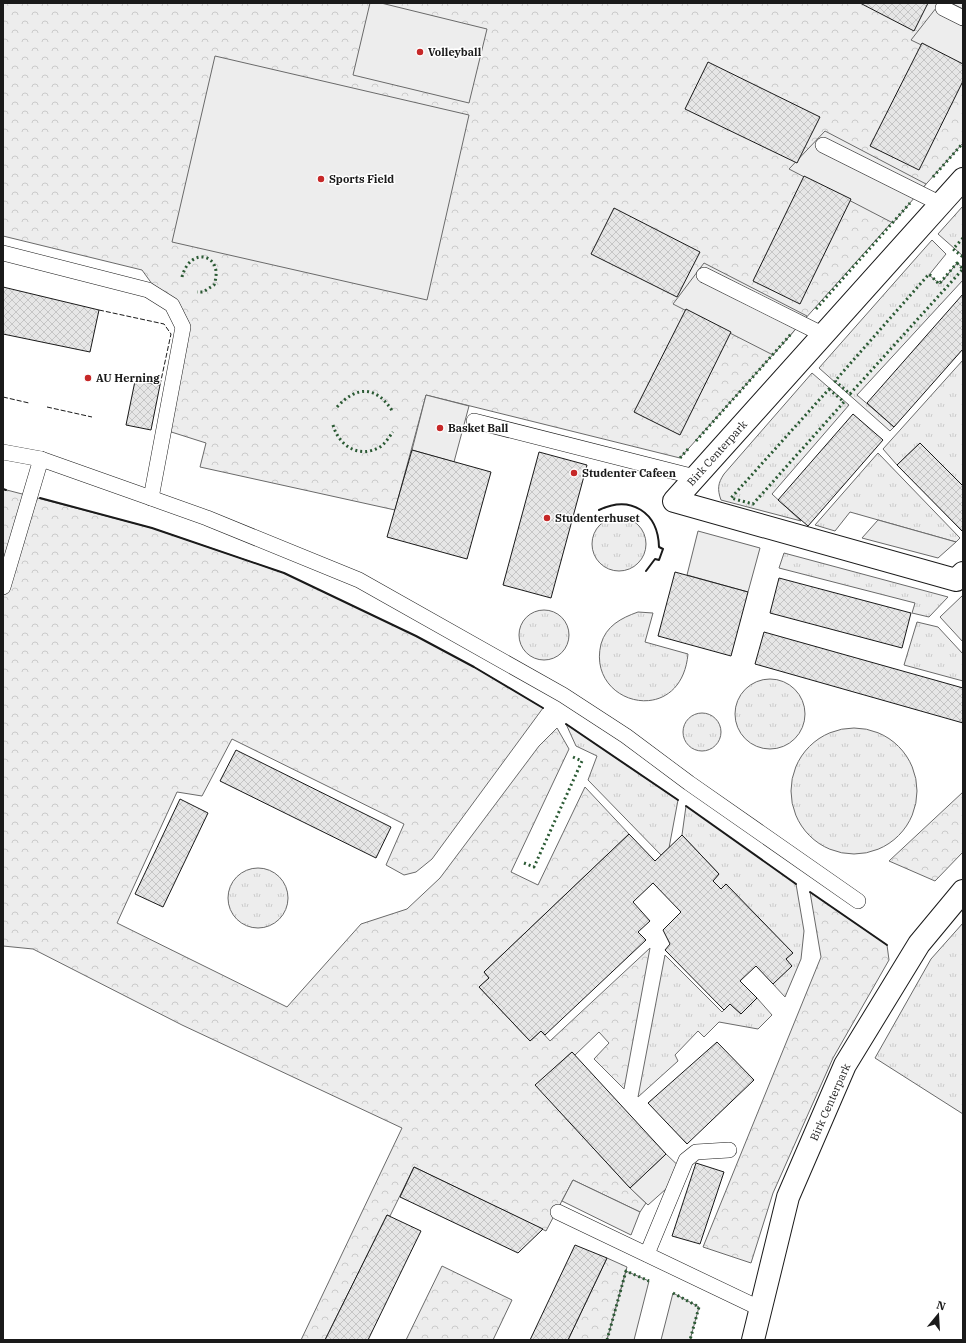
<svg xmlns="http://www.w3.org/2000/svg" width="966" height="1343" viewBox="0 0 966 1343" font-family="'IBM Plex Serif',serif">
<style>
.grass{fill:url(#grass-tufts);stroke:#6a6a6a}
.forest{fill:url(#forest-crowns);stroke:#6a6a6a}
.built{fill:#ededed;stroke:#6a6a6a}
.building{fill:url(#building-cross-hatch);stroke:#1a1a1a}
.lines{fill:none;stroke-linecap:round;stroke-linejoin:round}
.service-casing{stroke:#1a1a1a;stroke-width:16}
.minor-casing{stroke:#1a1a1a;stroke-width:24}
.service{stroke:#fff;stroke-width:15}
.minor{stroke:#fff;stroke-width:22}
.hedge{stroke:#2b5a34;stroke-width:3;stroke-dasharray:2 3;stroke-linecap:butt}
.fence{stroke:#1a1a1a;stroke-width:1;stroke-dasharray:5 2;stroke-linecap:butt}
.wall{stroke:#1a1a1a;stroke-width:2}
.poi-dot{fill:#c62828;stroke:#fff;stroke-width:1.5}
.labels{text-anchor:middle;stroke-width:3;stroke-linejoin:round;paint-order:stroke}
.poi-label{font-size:11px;font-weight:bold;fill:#1a1a1a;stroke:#fff;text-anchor:start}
.street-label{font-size:11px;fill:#1a1a1a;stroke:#fff}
</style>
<defs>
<pattern id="grass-tufts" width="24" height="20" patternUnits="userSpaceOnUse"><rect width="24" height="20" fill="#ededed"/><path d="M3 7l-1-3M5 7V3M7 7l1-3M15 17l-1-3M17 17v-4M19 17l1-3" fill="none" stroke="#cbcbcb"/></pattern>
<pattern id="forest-crowns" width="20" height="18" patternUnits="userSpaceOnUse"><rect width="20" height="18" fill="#ededed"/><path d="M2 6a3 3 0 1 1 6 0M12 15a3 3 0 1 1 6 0" fill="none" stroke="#cbcbcb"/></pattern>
<pattern id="building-cross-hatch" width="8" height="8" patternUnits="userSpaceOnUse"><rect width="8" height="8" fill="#e6e6e6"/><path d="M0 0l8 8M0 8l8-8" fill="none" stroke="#c5c5c5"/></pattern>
</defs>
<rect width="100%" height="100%" fill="#fff"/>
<g class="grass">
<path d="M963,206V256L938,234Z"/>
<path d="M932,240L946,254L929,275L940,284L957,263L963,268V280L857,395L894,427L890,431L819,368Z"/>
<path d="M963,360V486L920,443L897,465L883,449Z"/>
<path d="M812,373L849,405L772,494L801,521L721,500C717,489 718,483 724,474Z"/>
<path d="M878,453L960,538L956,542L850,512L835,531L815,525Z"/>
<circle cx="619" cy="544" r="27"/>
<path d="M784,553L948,597L929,617L912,613L915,603L779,568Z"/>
<circle cx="544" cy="635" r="25"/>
<path d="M638,612L653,613L645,642L688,654C681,729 586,705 601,644C606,626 621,618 638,612Z"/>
<path d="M917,622L938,627L963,654V681L904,665Z"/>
<circle cx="770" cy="714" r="35"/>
<circle cx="702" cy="732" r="19"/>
<path d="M566,724L678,800L669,848L661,855L588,780L597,756L576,746Z"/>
<circle cx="854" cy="791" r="63"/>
<path d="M686,806L796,884L804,931L801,959L785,997L773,984L791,966L786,959L792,953L726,884L721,889L713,881L719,874L682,835Z"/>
<circle cx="258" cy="898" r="30"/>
<path d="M963,923V1114L875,1058L931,959Z"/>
<path d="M665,955L722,1012L730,1004L741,1014L757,998L772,1015L758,1029L719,1022L704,1037L698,1031L675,1055L678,1061L638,1097Z"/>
</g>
<g class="forest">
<path d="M3,3H963V143L680,458L426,395L395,510L200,467L206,443L165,430L183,327L142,270L3,236Z"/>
<path d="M3,489L152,528L284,573L416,636L474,667L543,708L432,859L416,872L404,875L386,865L404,824L232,739L202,796L177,792L117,923L287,1007L361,924L407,909L440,878L539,746L557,728L569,749L511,872L538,885L585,787L629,834L484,972L489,978L479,987L530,1041L541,1031L550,1041L650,948L624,1089L594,1059L609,1043L599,1032L575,1055L572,1052L536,1085L630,1188L646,1203L640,1212L573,1180L546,1231L414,1167L390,1216L387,1215L325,1340H301L402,1128L182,1025L33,949L3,946Z"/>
<path d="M963,792V852L935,881L889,861Z"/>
<path d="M810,892L887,945L889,960L833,1058L773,1193L751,1263L703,1247L821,957Z"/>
<path d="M607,1258L627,1267L607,1340H568Z"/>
<path d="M442,1266L512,1300L493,1340H406Z"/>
</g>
<g class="built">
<path d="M370,3H381L487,29L469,103L353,75Z"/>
<path d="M940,3H951L963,9V65L911,40Z"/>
<path d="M215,56L469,115L427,300L172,242Z"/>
<path d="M825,131L926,184L893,223L789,169Z"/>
<path d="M704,263L807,316L773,355L673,304Z"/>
<path d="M426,395L469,406L454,462L412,450Z"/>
<path d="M878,520L956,542L938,558L862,538Z"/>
<path d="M698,531L760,548L748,592L687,575Z"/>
<path d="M963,595V642L940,617Z"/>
<path d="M666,1154L685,1172L648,1205L630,1188Z"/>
<path d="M573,1180L640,1212L631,1235L562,1201Z"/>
<path d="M626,1271L649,1281L634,1340H607Z"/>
<path d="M673,1293L699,1307L690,1340H661Z"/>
</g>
<g class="building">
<path d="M860,3H928L914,31Z"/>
<path d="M922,43L963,64V81L919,170L870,146Z"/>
<path d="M708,62L820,117L797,163L685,109Z"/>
<path d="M804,176L851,199L800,304L753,281Z"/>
<path d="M614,208L700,252L677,297L591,254Z"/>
<path d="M3,287L99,310L90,352L3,334Z"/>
<path d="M963,294V349L894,427L867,403Z"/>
<path d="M686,309L731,332L680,435L634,412Z"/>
<path d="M135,381L160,385L151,430L126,425Z"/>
<path d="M853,414L883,440L808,526L778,500Z"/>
<path d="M920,443L963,486V532L897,465Z"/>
<path d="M412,450L491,472L467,559L387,537Z"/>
<path d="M539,452L587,465L551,598L503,585Z"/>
<path d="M675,572L748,592L731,656L658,636Z"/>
<path d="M779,578L911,613L902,648L770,613Z"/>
<path d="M764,632L963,688V723L755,664Z"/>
<path d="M236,750L391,827L376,858L220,781Z"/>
<path d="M180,799L208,813L163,907L135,894Z"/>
<path d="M629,834L655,861L682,835L719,874L713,881L721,889L726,884L793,953L786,959L792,966L773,984L756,966L740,981L757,998L741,1014L730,1004L724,1010L665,950L670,944L663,930L681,912L653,883L633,902L650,921L638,932L646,940L545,1035L541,1031L530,1041L479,987L489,978L484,972Z"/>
<path d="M717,1042L754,1080L687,1144L648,1103Z"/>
<path d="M572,1052L666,1154L630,1188L535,1085Z"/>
<path d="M696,1163L724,1172L700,1244L672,1236Z"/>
<path d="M414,1167L543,1229L518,1253L400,1197Z"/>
<path d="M387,1215L421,1231L368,1340H325Z"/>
<path d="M575,1245L607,1258L568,1340H530Z"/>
</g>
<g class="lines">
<g class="service-casing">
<g id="service">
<path d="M943,8L963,18"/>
<path d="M823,145L941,204"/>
<path d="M3,253L148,290L172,305L183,327L151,498"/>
<path d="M704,275L824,335"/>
<path d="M474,421L695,477"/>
<path d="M3,452L41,459L151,498L207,518L359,580L563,695L626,736L689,783L858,901"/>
<path d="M3,587L41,459"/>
<path d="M558,1212L761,1309"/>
<path d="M647,1254L686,1160L696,1152L729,1150"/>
</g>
</g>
<g class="minor-casing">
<g id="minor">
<path d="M963,179L674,501L956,580L963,573"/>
<path d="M753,1340L788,1197L845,1065L919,944L963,891"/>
</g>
</g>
<use href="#service" class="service"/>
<use href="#minor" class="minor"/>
<g class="hedge">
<path d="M933,177L963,143"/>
<path d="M963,238L953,249L963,257"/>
<path d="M957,263L963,269L850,394L835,381L929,274L939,284Z"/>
<path d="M182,277C190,245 225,254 214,285L203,292H197"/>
<path d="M816,309L910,203"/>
<path d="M829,389L844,402L753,504L731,498Z"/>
<path d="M337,407C357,385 377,386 393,412"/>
<path d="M333,425C339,446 359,459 380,447C385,444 389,437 393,432"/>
<path d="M696,441L791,334"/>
<path d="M680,458L689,448"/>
<path d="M524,863L534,867L582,761L573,757"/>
<path d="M673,1293L699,1307L690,1340"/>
<path d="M607,1340L626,1271L649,1281"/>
</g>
<g class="fence">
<path d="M99,310L164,324L171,334L160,385"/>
<path d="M3,397L29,403"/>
<path d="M47,407L92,417"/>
</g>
<g class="wall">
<path d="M3,489L6,490"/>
<path d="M40,498L152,528L284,573L416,636L474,667L543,708"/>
<path d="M599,510C631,495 658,512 659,547L663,549L659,560L655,559L646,571"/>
<path d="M566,724L678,800"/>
<path d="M686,806L796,884"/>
<path d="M810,892L887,945"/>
</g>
</g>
<g class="poi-dot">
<circle cx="420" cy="52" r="4"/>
<circle cx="321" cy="179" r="4"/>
<circle cx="88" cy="378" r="4"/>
<circle cx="440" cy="428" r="4"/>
<circle cx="574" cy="473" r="4"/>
<circle cx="547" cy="518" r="4"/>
</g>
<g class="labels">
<g class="poi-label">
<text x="428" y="56">Volleyball</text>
<text x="329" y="183">Sports Field</text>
<text x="96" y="382">AU Herning</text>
<text x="448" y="432">Basket Ball</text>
<text x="582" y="477">Studenter Cafeen</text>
<text x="555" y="522">Studenterhuset</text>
</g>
<g class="street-label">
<text transform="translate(717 453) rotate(-48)" y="4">Birk Centerpark</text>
<text transform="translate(830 1102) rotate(-66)" y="4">Birk Centerpark</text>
</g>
</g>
<rect width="966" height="1343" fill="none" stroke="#1a1a1a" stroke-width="8"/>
<g transform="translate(938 1315) rotate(18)" stroke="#ffffff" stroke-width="3" paint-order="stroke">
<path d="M0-3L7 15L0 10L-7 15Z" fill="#1a1a1a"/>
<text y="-6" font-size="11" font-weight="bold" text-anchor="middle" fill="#1a1a1a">N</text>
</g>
</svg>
